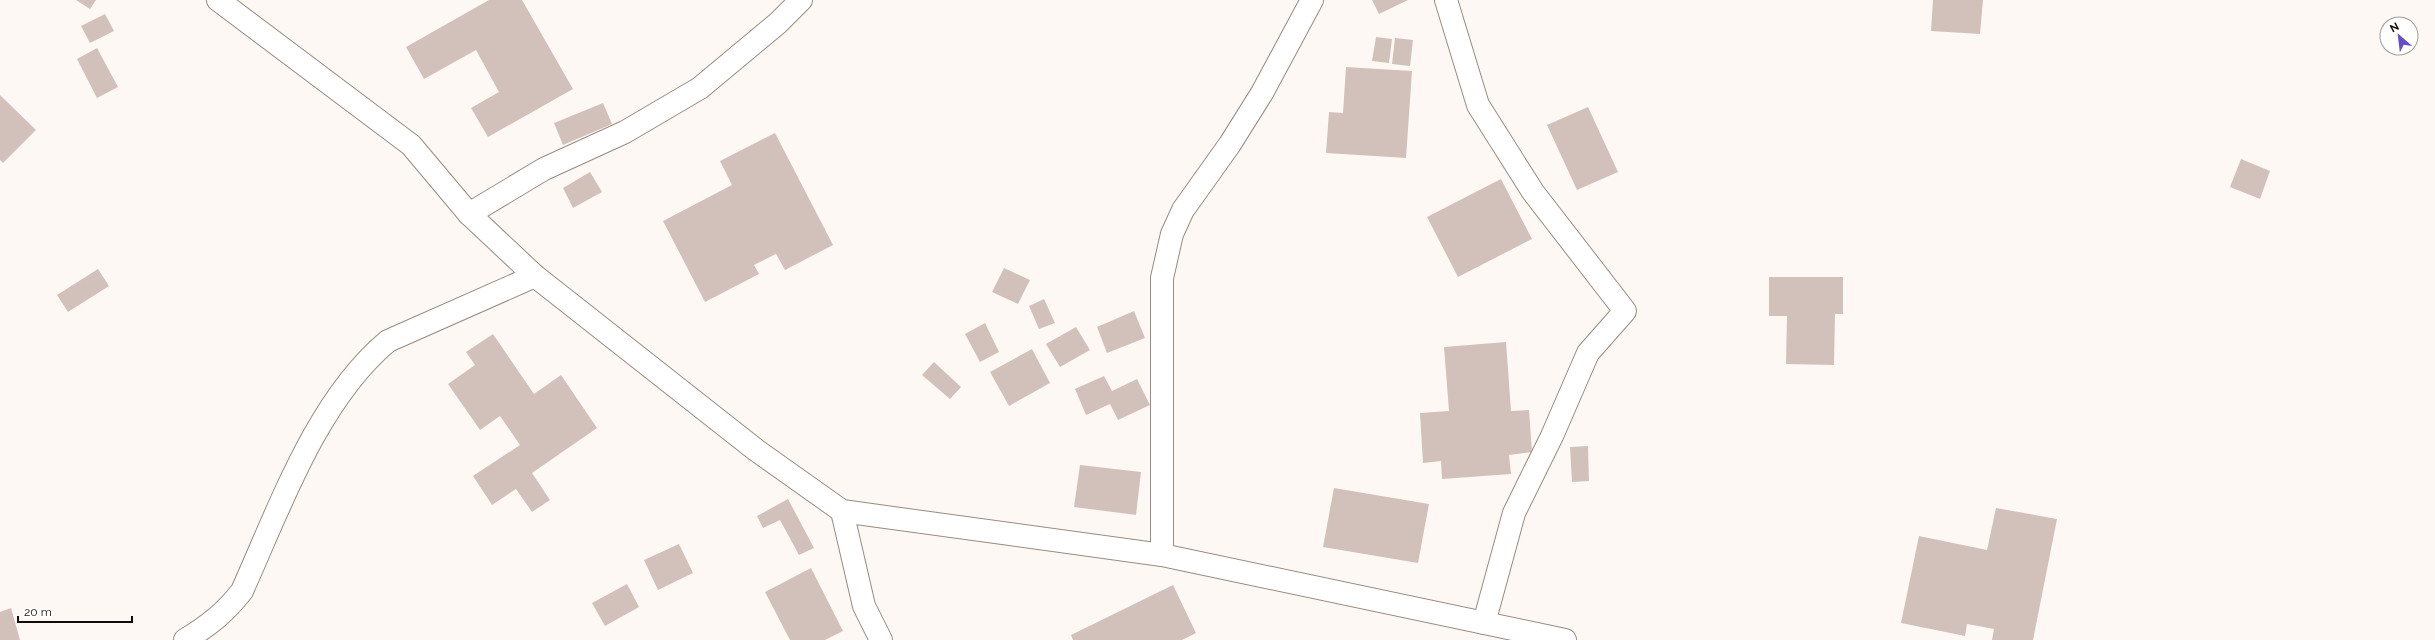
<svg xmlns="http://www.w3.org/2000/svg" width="2435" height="640" viewBox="0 0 2435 640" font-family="Raleway,sans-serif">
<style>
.building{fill:#d2c1ba}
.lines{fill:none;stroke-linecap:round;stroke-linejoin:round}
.street-casing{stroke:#998b82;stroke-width:24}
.street{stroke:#fff;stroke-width:22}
</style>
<rect width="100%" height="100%" fill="#fef8f4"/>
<g class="building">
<path d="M76,0H96L90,9Z"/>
<path d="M489,0H522L573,89L488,137L471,108L499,92L476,50L424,79L406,47Z"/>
<path d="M1372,0H1408L1379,14Z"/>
<path d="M1933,0H1983L1980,34L1931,31Z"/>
<path d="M105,14L114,31L90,43L81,26Z"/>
<path d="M1376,37L1392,39L1389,63L1372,61Z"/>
<path d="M1395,38L1413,40L1410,66L1392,64Z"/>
<path d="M97,48L118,87L97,98L77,59Z"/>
<path d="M1346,67L1412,71L1406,158L1326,153L1329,112L1343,113Z"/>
<path d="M0,95L36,130L3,163L0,160Z"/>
<path d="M603,103L612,124L563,145L554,123Z"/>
<path d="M1588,107L1618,172L1577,190L1547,125Z"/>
<path d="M775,133L833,245L785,270L776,254L754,265L759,274L705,302L663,221L732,185L720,161Z"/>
<path d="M2241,159L2270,171L2260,199L2230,187Z"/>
<path d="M590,172L602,192L573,208L563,188Z"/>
<path d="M1501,179L1532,239L1458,277L1427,217Z"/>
<path d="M1004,268L1030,280L1018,304L992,292Z"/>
<path d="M98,269L109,286L68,312L57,295Z"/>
<path d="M1769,277H1843V314H1835L1834,365L1786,364L1787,316H1769Z"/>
<path d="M1044,299L1055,323L1039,329L1029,306Z"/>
<path d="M1134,311L1145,338L1107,353L1097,327Z"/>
<path d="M985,323L999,352L980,362L965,334Z"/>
<path d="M1076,327L1090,350L1060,367L1046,344Z"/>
<path d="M493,334L534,394L561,375L597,428L532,473L550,500L532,512L516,489L492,505L473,476L520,445L500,416L480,430L448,384L475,365L466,352Z"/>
<path d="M1506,342L1511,411L1529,410L1532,452L1509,455L1511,474L1442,479L1441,461L1423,463L1420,413L1449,411L1444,347Z"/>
<path d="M1032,349L1050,383L1009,406L990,372Z"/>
<path d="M934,362L961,387L950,399L922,375Z"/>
<path d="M1104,376L1112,391L1137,379L1150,405L1118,420L1110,404L1086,415L1075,389Z"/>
<path d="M1588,446L1589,481L1572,482L1570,447Z"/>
<path d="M1080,465L1141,472L1136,515L1074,507Z"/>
<path d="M1334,488L1429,504L1418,563L1323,547Z"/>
<path d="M788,499L814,548L799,555L780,520L763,528L757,516Z"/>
<path d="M1996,508L2057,519L2033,640H1992L1994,629L1967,624L1965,636L1901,623L1919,536L1987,550Z"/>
<path d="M679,544L693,573L658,590L644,560Z"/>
<path d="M811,568L843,631L825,640H790L765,592Z"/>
<path d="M627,584L639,607L605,626L592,603Z"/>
<path d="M1173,585L1196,633L1182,640H1073L1071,635Z"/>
<path d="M11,608L20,640H0V612Z"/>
</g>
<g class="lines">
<g class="street-casing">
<g id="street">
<path d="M218,0L411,145L469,214L535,276L756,450L842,511L1162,555L1565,640"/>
<path d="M1446,0L1478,105L1533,192L1625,311L1588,353L1552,436L1514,513L1484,623"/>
<path d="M469,214L544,169L625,132L700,88L778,23L801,0"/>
<path d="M842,511L864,606L881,640"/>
<path d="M1162,555V278L1172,234L1183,210L1230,144L1262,93L1312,0"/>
<path d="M185,640C208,626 225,613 242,591C279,509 317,400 388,341L535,276"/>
</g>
</g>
<use href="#street" class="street"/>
</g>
<g transform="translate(2399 36) rotate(332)"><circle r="19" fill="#ffffff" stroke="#9f9d9c"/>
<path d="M0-3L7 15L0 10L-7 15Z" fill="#674ec7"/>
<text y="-6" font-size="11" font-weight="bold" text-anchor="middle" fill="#100b08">N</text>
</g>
<path d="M18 616v6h114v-6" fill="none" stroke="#100b08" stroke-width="2"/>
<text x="24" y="616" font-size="12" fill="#100b08" stroke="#ffffff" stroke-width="3" paint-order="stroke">20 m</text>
</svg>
